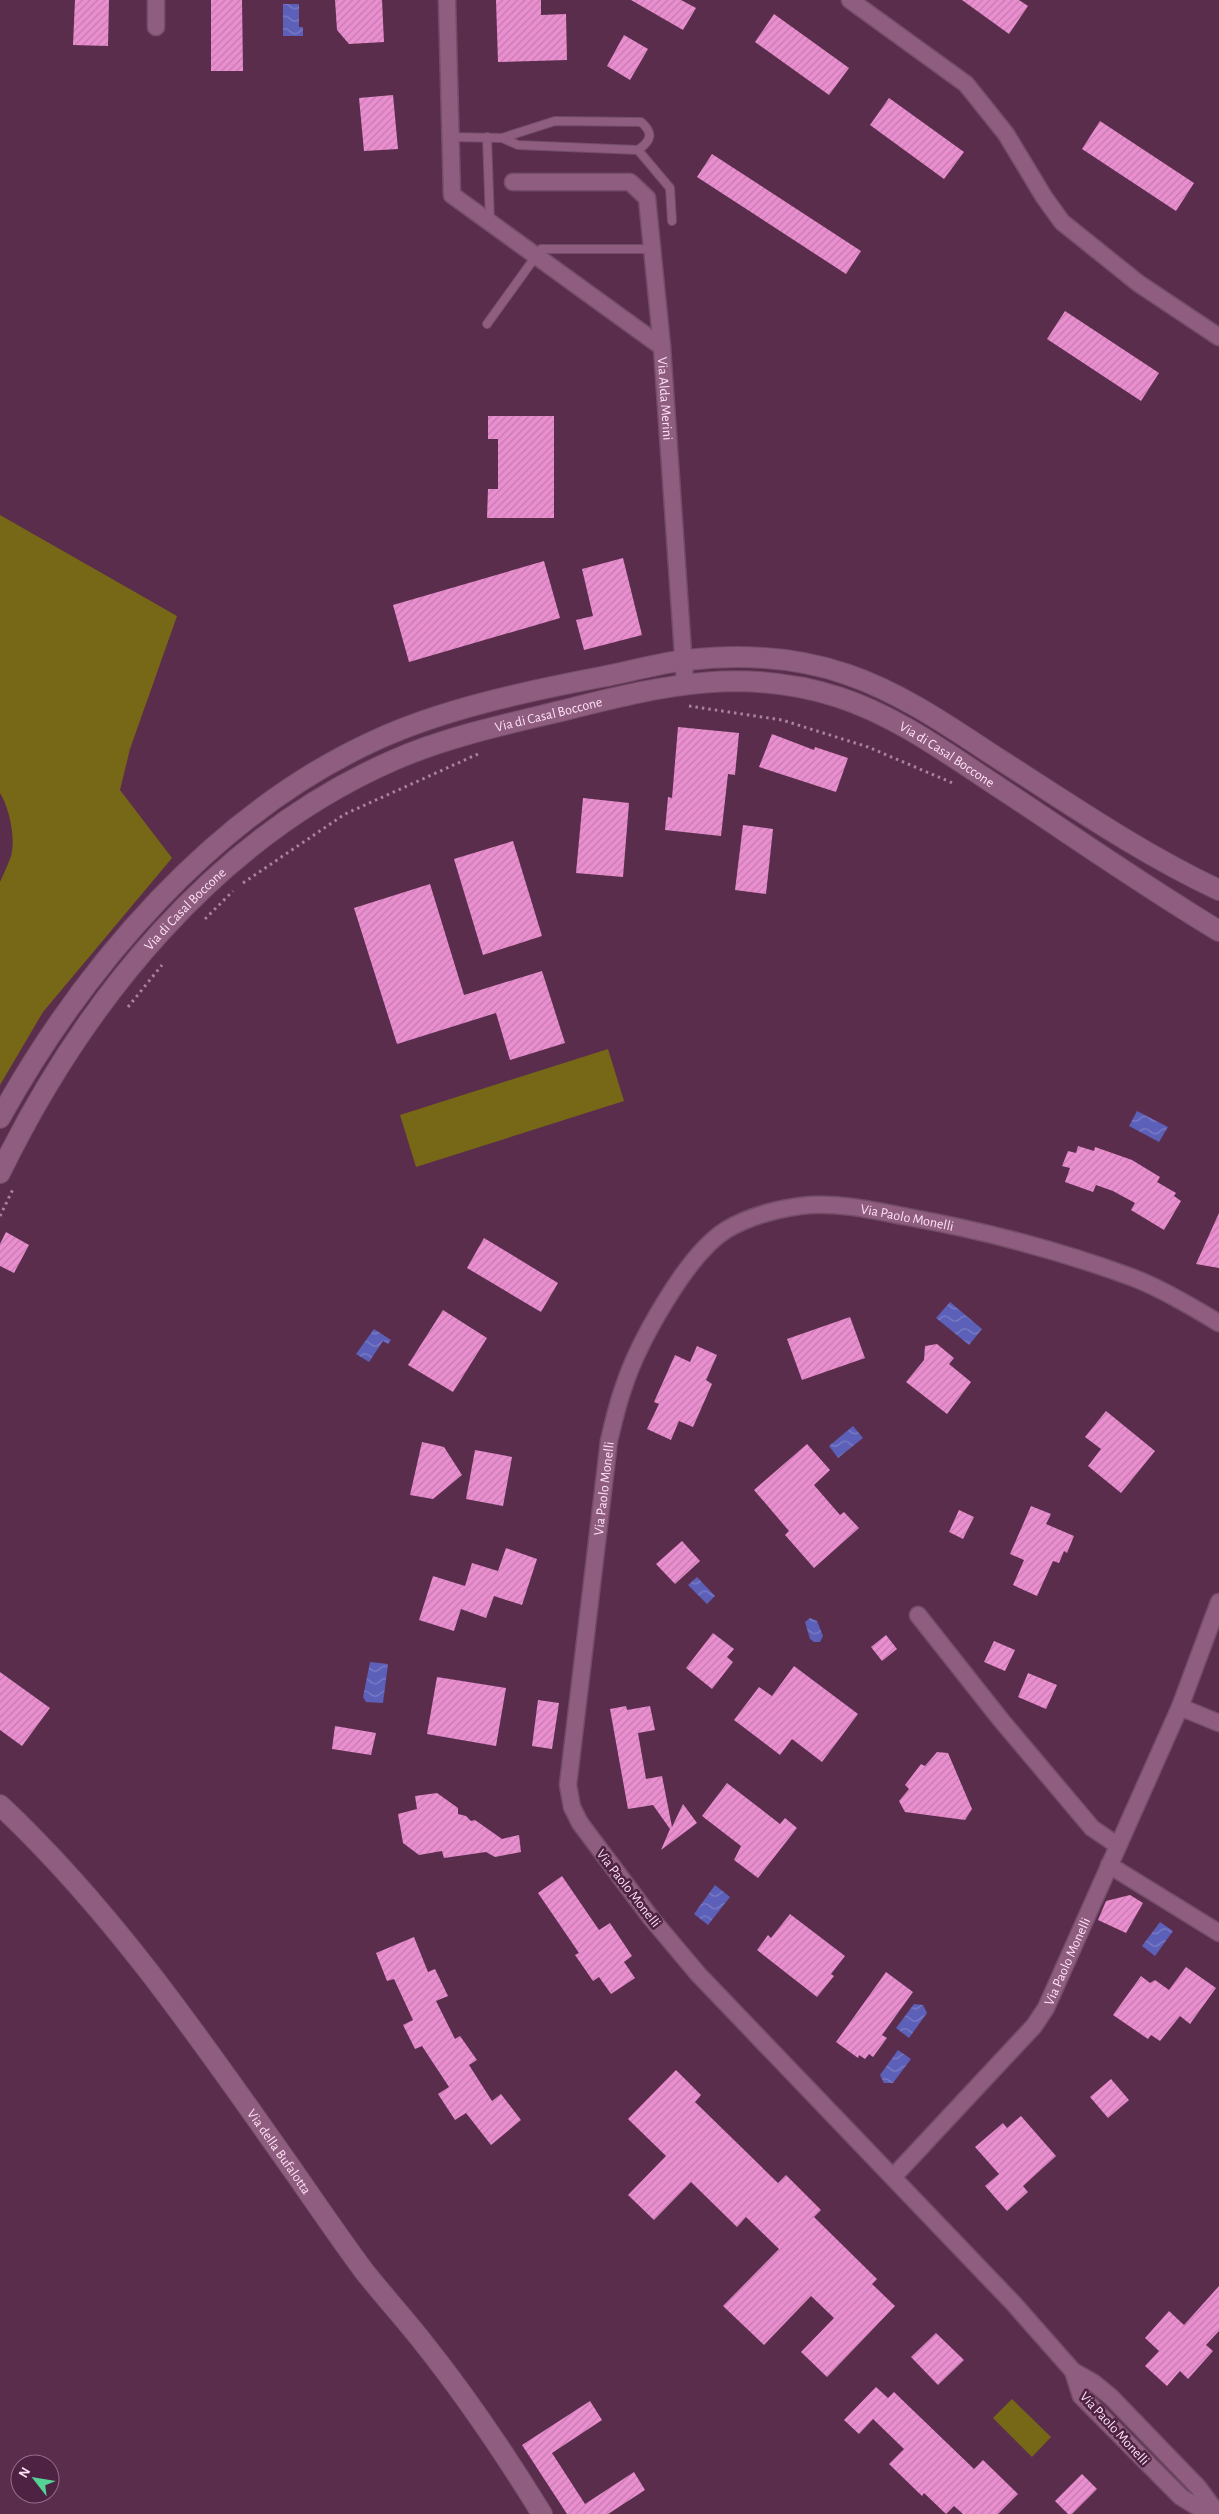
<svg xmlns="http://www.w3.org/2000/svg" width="1219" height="2514" viewBox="0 0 1219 2514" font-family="'Alegreya Sans',sans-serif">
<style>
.green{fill:#766816}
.water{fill:url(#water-waves)}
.building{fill:url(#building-hatch)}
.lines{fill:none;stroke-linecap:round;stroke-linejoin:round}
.service-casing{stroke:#734d68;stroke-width:10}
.minor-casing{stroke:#734d68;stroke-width:19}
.tertiary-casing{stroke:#734d68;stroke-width:22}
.path{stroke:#a8839d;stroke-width:3;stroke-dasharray:2.5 4;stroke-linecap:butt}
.service{stroke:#8f5d7f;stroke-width:8}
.minor{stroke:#8f5d7f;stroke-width:16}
.tertiary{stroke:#8f5d7f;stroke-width:20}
.labels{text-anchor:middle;stroke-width:5;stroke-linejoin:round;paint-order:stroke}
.street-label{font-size:14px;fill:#fee1f4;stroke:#4e2242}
</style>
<defs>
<pattern id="water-waves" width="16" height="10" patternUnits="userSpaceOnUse" patternTransform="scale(1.25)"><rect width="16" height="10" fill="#5c60b8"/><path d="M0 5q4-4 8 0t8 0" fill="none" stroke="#7d7ec6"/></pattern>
<pattern id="building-hatch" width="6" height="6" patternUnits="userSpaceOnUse" patternTransform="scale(1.25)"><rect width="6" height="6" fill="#ea8ecf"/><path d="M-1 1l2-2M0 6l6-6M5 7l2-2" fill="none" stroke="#c27cae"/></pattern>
</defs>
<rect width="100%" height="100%" fill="#5a2d4d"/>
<g class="green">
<path d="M0,515L177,616L130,749L120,790L172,858L43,1012L0,1085V882C4,873 8,865 11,856C16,838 9,807 0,793Z"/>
<path d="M608,1049L624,1101L416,1167L400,1115Z"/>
<path d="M1012,2399L1051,2437L1032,2457L993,2418Z"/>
</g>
<g class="water">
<path d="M283,4H299V27H303V36H283Z"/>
<path d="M1137,1111L1168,1127L1159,1142L1129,1126Z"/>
<path d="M950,1302L982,1329L969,1345L936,1318Z"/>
<path d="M374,1329L391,1340L388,1344L383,1341L369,1362L356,1354Z"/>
<path d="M853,1426L863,1438L838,1458L829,1446Z"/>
<path d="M697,1577L715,1596L707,1604L688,1585Z"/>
<path d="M810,1618L817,1621L823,1636L820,1642H814L810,1639L805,1622Z"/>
<path d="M370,1662L388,1664L383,1703L366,1702L363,1697Z"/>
<path d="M715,1885L730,1897L708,1925L694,1914Z"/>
<path d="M1160,1922L1173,1931L1155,1956L1142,1946Z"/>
<path d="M914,2004L923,2005L927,2013L909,2038L896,2028Z"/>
<path d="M898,2050L911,2059L893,2083H884L880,2075Z"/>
</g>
<g class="building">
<path d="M75,0H109L108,46L73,45Z"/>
<path d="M211,0H242L243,71H211Z"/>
<path d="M335,0H382L384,42L349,44L337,30Z"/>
<path d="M496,0H541V15L566,14L567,60L498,62Z"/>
<path d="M631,0H681L696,8L683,30Z"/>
<path d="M962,0H1019L1028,6L1009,34Z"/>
<path d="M774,14L849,68L829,95L755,42Z"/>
<path d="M624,35L648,49L630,80L607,66Z"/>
<path d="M393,95L398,149L364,151L359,98Z"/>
<path d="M889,98L964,152L944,179L870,125Z"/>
<path d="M1100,121L1194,183L1176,211L1082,149Z"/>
<path d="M712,154L861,251L846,274L697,177Z"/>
<path d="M1065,311L1159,373L1141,401L1047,339Z"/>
<path d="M488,416H554V518H487L488,489H498V439H488Z"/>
<path d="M623,558L642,635L584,650L576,620L593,616L582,569Z"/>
<path d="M544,561L560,618L409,662L393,605Z"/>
<path d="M678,727L739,733L735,775L728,774L721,836L665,830L668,797L672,798Z"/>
<path d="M772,734L814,750L815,747L848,758L836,792L759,767Z"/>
<path d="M583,798L629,803L623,877L576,873Z"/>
<path d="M743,825L773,829L766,894L735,890Z"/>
<path d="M513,841L542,936L483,955L454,859Z"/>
<path d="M430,884L464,995L542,971L565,1043L510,1060L496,1013L397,1044L354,908Z"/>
<path d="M1078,1146L1094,1151L1095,1147L1132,1160L1160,1177L1157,1182L1176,1193L1174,1196L1181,1201L1164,1230L1131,1210L1135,1203L1113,1191L1096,1185L1093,1192L1065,1182L1070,1168L1062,1166L1068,1151L1076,1153Z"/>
<path d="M1219,1213V1268L1196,1264Z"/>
<path d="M6,1232L29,1245L14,1273L0,1266V1244Z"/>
<path d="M484,1238L558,1283L541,1312L467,1268Z"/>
<path d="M443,1310L487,1338L453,1392L408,1365Z"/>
<path d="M850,1317L865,1358L802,1380L787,1339Z"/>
<path d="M937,1344L954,1358L949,1364L971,1382L947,1414L906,1382L924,1360L925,1346Z"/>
<path d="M697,1346L717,1355L706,1380L712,1384L693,1427L679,1421L671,1440L647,1429L659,1404L654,1402L675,1355L690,1362Z"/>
<path d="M1106,1411L1155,1451L1121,1493L1088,1466L1101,1449L1085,1437Z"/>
<path d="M422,1442L444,1447L462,1475L433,1499L410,1495Z"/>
<path d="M807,1444L830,1470L814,1485L840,1515L844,1512L859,1528L814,1568L785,1535L789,1531L754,1490Z"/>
<path d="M475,1450L512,1457L503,1506L466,1499Z"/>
<path d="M1031,1506L1051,1514L1046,1524L1074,1536L1067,1553L1064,1551L1059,1563L1053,1561L1037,1596L1013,1585L1024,1560L1010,1554Z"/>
<path d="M959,1510L974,1517L963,1539L949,1532Z"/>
<path d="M682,1541L700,1561L675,1584L656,1564Z"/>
<path d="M506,1548L537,1559L522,1605L494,1596L486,1618L461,1609L454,1631L419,1620L433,1576L465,1586L472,1563L498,1571Z"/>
<path d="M713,1633L734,1649L727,1657L733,1662L712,1689L686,1668Z"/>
<path d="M886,1635L897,1649L882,1661L871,1647Z"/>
<path d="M994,1641L1015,1650L1005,1671L984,1662Z"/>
<path d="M794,1666L858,1714L822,1762L792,1739L780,1755L734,1720L759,1687L772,1696Z"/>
<path d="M0,1672L50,1708L22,1746L0,1730Z"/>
<path d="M1028,1673L1057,1685L1046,1709L1018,1697Z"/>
<path d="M437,1677L506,1688L496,1746L427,1734Z"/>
<path d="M538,1700L559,1703L552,1749L532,1746Z"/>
<path d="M626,1706L627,1710L650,1706L655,1730L638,1733L646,1779L662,1776L672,1827L683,1804L697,1823L661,1850L670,1829L653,1805L628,1809L610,1709Z"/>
<path d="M335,1726L376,1733L371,1755L332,1749Z"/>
<path d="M937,1752L948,1753L972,1809L965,1820L905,1812L899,1801L909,1789L905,1785L921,1764L925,1766Z"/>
<path d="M727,1783L780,1824L785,1818L797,1828L758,1878L734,1860L741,1846L702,1816Z"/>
<path d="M437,1793L458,1808V1814L466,1816L471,1821L475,1820L502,1839L519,1835L521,1852L495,1857L486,1852L444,1858L442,1851L419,1855L403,1843L398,1814L417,1809L415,1796Z"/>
<path d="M562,1876L599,1930L610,1923L632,1956L624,1962L635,1978L611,1994L599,1977L593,1981L575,1955L579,1953L538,1893Z"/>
<path d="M1130,1895L1143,1903L1126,1933L1098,1920L1106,1901Z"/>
<path d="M790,1914L845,1956L831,1974L834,1976L817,1997L757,1950L768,1935L771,1938Z"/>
<path d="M414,1937L428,1972L435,1969L448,1996L436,2001L455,2039L460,2036L477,2060L469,2065L492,2101L501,2094L521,2120L491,2145L466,2113L455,2120L438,2094L449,2087L422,2046L415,2049L403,2025L413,2020L394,1979L387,1981L376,1953Z"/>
<path d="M1186,1967L1216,1988L1190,2024L1180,2016L1160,2041L1151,2035L1148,2039L1113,2015L1141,1976L1150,1983L1155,1980L1169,1990Z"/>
<path d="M886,1972L913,1992L882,2035L887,2038L873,2057L869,2054L865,2059L859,2055L858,2058L836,2042Z"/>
<path d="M676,2070L701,2095L695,2102L778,2183L786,2175L821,2210L814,2217L877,2279L872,2284L895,2306L827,2377L801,2352L834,2318L811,2296L764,2345L723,2306L779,2249L746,2217L737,2227L691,2182L654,2220L628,2195L666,2156L628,2119Z"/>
<path d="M1111,2079L1129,2100L1108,2118L1090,2097Z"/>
<path d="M1021,2116L1056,2156L1023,2186L1028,2192L1007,2211L985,2186L999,2174L975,2147L1003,2123L1007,2128Z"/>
<path d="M1219,2286V2331L1206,2345L1213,2351L1188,2379L1180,2371L1167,2386L1145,2366L1159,2351L1145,2338L1169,2311L1184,2325Z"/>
<path d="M936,2333L964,2360L938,2385L911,2357Z"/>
<path d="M876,2387L888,2398L894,2392L974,2469L983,2460L1018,2494L998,2514H963L954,2506L946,2514L924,2493L922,2496L889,2464L904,2449L873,2419L859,2434L844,2420Z"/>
<path d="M590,2401L602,2420L552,2453L585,2504L634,2472L645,2490L608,2514H567L522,2445Z"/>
<path d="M1082,2474L1097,2489L1072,2514H1068L1055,2501Z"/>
</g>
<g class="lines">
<g class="service-casing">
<g id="service">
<path d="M450,137L502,138L555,121L641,122C654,133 651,141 638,150L518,145L502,138"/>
<path d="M487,137L490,222"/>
<path d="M638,150L670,188L672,221"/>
<path d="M487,324L541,249H653"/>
</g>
</g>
<g class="minor-casing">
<g id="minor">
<path id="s1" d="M447,0L452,195L662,347L685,683"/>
<path d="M850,0L966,84L1006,134L1044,197L1062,222L1138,283L1219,337"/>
<path d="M156,27V0"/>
<path d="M513,182H630L647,198L662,347"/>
<path d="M1219,1602L1180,1707L1219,1723"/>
<path d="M918,1615L1001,1720L1092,1828L1117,1845"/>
<path d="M1109,1865L1219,1933"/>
<path id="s2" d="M894,2176L1034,2026L1046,2008L1180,1707"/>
<path d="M1073,2371L1094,2383L1111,2397L1198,2487L1218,2514"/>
<path id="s3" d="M1209,2514L1181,2497L1081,2396L1073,2371L1014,2304L698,1974L651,1918L580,1823L572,1807L568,1785L609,1441C613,1424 617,1406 623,1389C637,1345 686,1255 726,1230C749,1216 783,1207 810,1205C843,1203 876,1211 908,1217C985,1231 1061,1251 1134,1278C1164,1290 1192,1307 1219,1323"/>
</g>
</g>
<g class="tertiary-casing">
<g id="tertiary">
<path d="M0,1118C84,966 215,813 376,740C443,709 528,691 601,677C629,672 658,663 687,660C740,654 796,657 846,674C902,693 950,727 999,759C1071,805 1142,854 1219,890"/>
<path id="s4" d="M0,1173C84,1001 215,838 394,760C451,735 513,723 573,708C664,685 746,667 838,697C897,716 948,754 1000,788C1073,836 1144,886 1219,931"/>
<path id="s5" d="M0,1805C116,1914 205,2046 297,2176C319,2208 341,2240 364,2271C383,2295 403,2317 422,2341C466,2396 505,2454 542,2514"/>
</g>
</g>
<g class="path">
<path d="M689,706L782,720L868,747L955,784"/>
<path d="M243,883L345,814L478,754"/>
<path d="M205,919L233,891"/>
<path d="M128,1007L162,965"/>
<path d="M0,1216L13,1189"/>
</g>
<use href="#service" class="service"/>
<use href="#minor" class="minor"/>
<use href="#tertiary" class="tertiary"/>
</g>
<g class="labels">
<g class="street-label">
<text dy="5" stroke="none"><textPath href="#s1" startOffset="506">Via Alda Merini</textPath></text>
<text dy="5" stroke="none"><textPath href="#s4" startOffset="744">Via di Casal Boccone</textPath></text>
<text dy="5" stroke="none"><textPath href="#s4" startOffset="1162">Via di Casal Boccone</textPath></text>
<text dy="5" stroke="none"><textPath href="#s4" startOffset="324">Via di Casal Boccone</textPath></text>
<text dy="5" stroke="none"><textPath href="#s3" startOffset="1758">Via Paolo Monelli</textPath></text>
<text dy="5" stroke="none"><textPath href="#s3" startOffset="1278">Via Paolo Monelli</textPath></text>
<text transform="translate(629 1888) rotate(52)" y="5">Via Paolo Monelli</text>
<text dy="5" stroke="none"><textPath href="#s2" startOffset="278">Via Paolo Monelli</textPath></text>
<text dy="5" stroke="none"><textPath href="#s5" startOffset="446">Via della Bufalotta</textPath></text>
<text transform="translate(1115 2428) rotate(47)" y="5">Via Paolo Monelli</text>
</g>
</g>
<g transform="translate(35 2479) rotate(301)"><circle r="24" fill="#4e2242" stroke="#946e89"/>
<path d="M0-4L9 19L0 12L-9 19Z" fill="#54d395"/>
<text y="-8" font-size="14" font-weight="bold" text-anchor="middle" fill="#fee1f4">N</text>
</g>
</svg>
